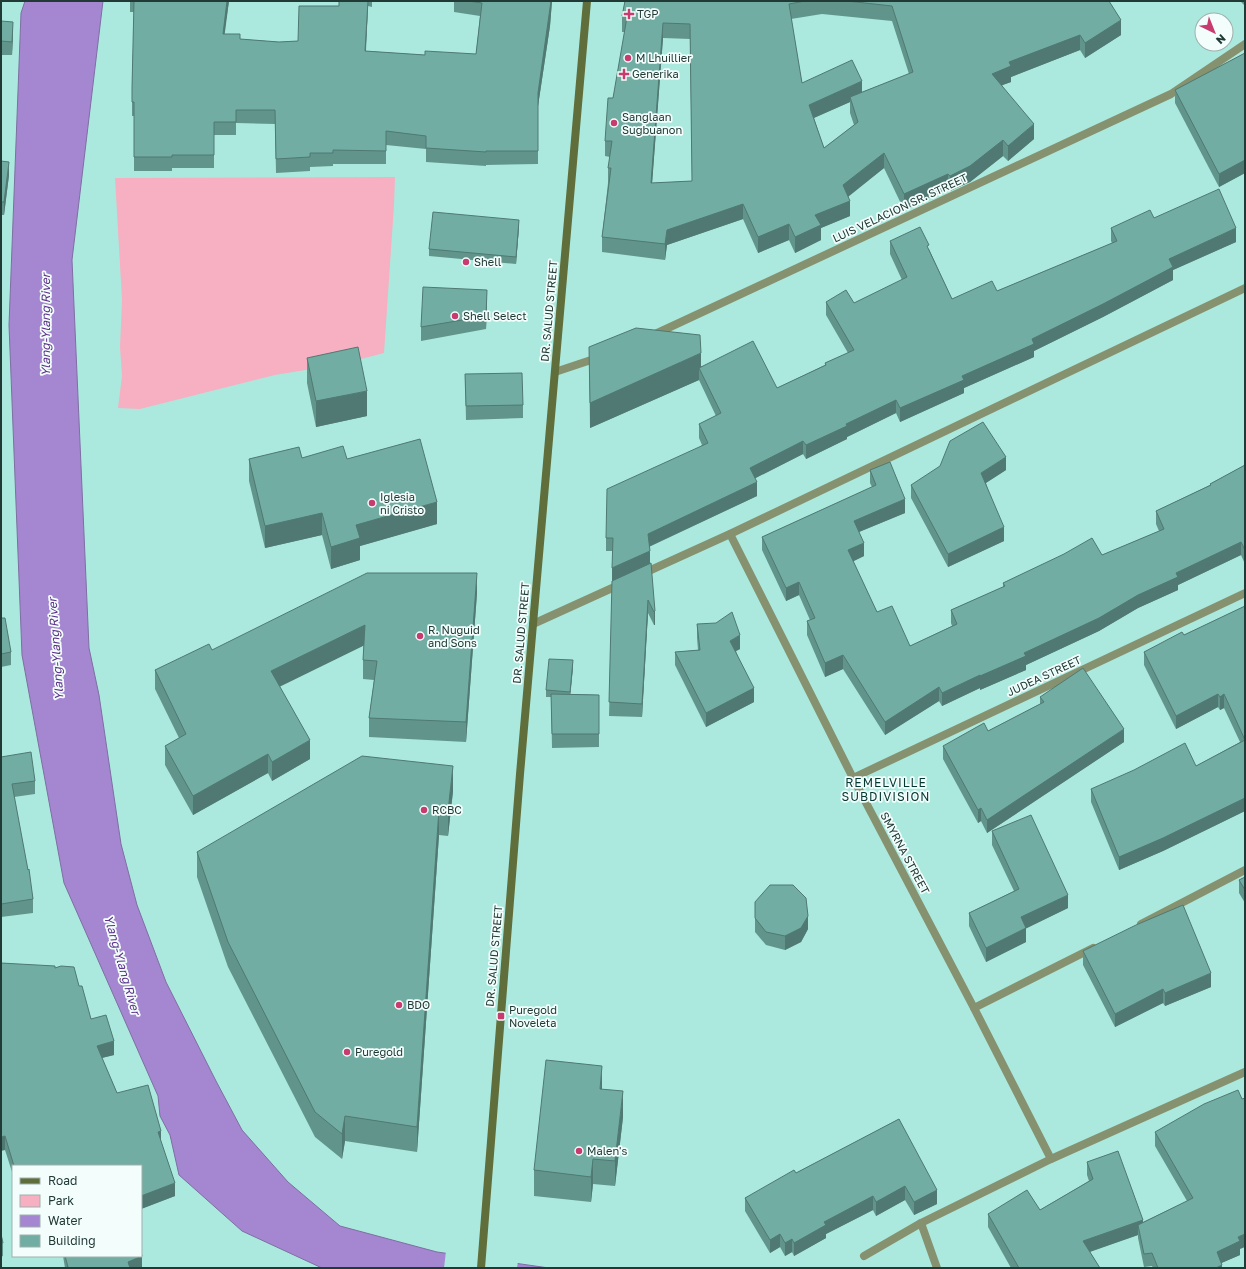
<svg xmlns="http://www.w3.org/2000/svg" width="1246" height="1269" viewBox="0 0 1246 1269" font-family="'Golos Text',sans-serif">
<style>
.green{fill:#f6b0c1}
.water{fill:#a586d0;stroke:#7d6fa2}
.pier{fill:#abe9de}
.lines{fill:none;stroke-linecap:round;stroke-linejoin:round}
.minor{stroke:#869170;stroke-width:8}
.secondary{stroke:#5f6e3b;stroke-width:8}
.wall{fill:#61958c;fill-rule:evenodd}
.shaded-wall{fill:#4f7972}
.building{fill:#71ada3;stroke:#4f7972;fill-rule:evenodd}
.poi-dot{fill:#c73b6e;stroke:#f3fefc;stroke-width:1.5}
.labels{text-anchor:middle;stroke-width:3.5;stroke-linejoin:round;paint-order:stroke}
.poi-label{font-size:11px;fill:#213a36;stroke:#f3fefc;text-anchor:start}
.street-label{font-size:11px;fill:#213a36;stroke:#f3fefc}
.water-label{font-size:12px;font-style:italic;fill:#5c3289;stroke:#f3fefc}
.neighbourhood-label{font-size:12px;letter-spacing:1px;fill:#043731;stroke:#f3fefc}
</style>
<rect width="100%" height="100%" fill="#abe9de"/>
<path class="green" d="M395,177L394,205L384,353L342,364L275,375L140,409L118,408L122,376L120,347L122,300L115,178Z"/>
<path class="water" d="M25,1H103L72,260L89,648L99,695L121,844L137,905L166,982L216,1081L242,1130L288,1182L340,1226L437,1252L549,1268H322L242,1231L179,1175L170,1135L160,1116L158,1096L64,883L22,655L9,325L21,13Z"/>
<path class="pier" d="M446,1251L518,1261L517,1268H444Z"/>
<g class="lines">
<g class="minor">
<path d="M653,335L1171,94L1245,44"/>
<path d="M555,372L600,357"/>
<path d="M730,534L853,778L974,1008L1051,1159"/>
<path d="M642,574L730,534L1245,288"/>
<path d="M533,624L621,584"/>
<path d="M853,778L1245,593"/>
<path d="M1141,924L1245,870"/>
<path d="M974,1008L1093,948"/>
<path d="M921,1223L937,1268"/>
<path d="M864,1256L921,1223L1051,1159L1245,1072"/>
</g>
<path class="secondary" d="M481,1268L520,774L587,1"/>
</g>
<g class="wall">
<path d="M130,1H229L224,34L240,39L279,42L298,41L339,6V1H372V7L368,6L366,51L425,55L476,54L480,16L454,12V1H552L550,26L538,106V164L486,165V166L426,162V149L386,145V164H333V166L310,167V171L276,173L275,124L236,123V135H214V168H172V171H134V116H132V88L134,12H130Z"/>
<path d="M625,1H1109L1121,35L1085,58L1080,50L1011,77V82L1002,85L1034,139L1008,161L1003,156L970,182L950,191L948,189L904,210L884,168L848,196L850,216L821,228V240L795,253L789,240L758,253L743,219L667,245L665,260L602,252V237L608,183V168L610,157L605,156V141L613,98L625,32H622V16ZM822,14L892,21L909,74L862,92L802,83L791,19ZM663,38L690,39L692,181L652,183ZM850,102V113L854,125L824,148L814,118Z"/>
<path d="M1240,1H1245V6Z"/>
<path d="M1,21L13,35L12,55H1Z"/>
<path d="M1245,53V173L1219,187L1175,103V90Z"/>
<path d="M1,161L9,175L4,215H1Z"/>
<path d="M1154,218L1236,242L1173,270V280L1103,317L1034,351V357L964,388V393L900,422L896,413L847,437V439L806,459L803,454L755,478L757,496L649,547L650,563H651L655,625H654L648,613L642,717L609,716L613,551H606V538L702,445L699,438V424L716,416L699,380L590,428L589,347L701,366L777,388L825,365V363L848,353L826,315V302L854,303L902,280L890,254V241L929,249L952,299L997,291L1112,243L1111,241V228Z"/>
<path d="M519,227L516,264L429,256V249Z"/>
<path d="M487,303L486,329L421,341V327Z"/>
<path d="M307,358L367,416L316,427L307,383Z"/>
<path d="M465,374L523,405V418L466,420Z"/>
<path d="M302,458L347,459L437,524L360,546V560L331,569L322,535L265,548L249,481V459Z"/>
<path d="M1245,465V564L1241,555L1178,585V590L1138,608L1099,631L1026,665V670L980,690V688L942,706L939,701L885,735L843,669L825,677L807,635V621L810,620L799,595L786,601L762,550V537L872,487L870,483V470L905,513L859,532L864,556L853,561L877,612L910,646L952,626L951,623V610L1003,587V583L1102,555L1159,531L1156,524V511L1210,485V484Z"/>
<path d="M1006,470L986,483L1004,541L948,567L911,498V485Z"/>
<path d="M477,593L466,742L369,737V718L374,680L363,679V660L364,645L279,686L310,759L272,781L268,773L193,815L165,765V746L179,738L155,689V670L212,650Z"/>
<path d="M1245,606V811L1163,851L1119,870L1091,802V789L1196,766L1240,742L1224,708L1220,710L1218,707L1176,729L1144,665V652L1184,635Z"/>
<path d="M1,618L11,652V665L1,667Z"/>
<path d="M697,624L740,649L736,651L754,702L706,727L675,665V652L698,650L697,638Z"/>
<path d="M573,667L570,694L599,695V747L552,748L551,697H546V690Z"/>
<path d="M1040,697L1124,742L987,833L981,821L978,823L943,759V746L988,731L1040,704Z"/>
<path d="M1,757L35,781V794L14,797L33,899V913L1,917Z"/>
<path d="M453,791L448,836L439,835L417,1152L345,1141L342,1159L315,1137L228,967L197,877V852Z"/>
<path d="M992,831L1068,908L1026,928V942L986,962L969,926V913L1014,891L992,845Z"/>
<path d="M1245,877V903L1239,893V880Z"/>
<path d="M755,902L808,929L801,942L785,950L766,945L755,932Z"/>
<path d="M1083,951L1211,987L1165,1006L1163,1003L1115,1027L1083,965Z"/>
<path d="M1,963L55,968L79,986L91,1019L114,1055L102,1058L117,1093L161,1143L175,1196L141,1209V1166H13V1175L5,1150Z"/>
<path d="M623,1117L615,1186L593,1184L591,1202L534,1196V1170Z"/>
<path d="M899,1119L937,1204L914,1215L905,1200L876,1216L873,1210L826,1234V1238L794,1256L792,1252L785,1256L780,1247L770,1253L745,1211V1198L796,1173Z"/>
<path d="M1155,1132L1240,1249V1255L1221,1263L1222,1268H1153L1152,1266L1144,1267L1138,1238V1235L1090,1252L1100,1268H1011L988,1227V1214L1040,1210L1089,1181L1087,1175V1162L1143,1222L1187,1201L1155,1146Z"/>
<path d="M1,1234L3,1243V1256L1,1257Z"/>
<path d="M63,1256H141L142,1268H65Z"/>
</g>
<g class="shaded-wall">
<path d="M227,1H229L223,47V34Z"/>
<path d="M368,1V6L365,64V51Z"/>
<path d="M551,1H552L550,26L538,106V164V93Z"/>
<path d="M1121,20V35L1085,58V43Z"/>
<path d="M13,22V35L12,55V42Z"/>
<path d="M663,23V38L651,198V183Z"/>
<path d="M1080,35V50L1011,77V82L992,89V74L1009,62Z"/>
<path d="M862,81V96L850,97V102L809,120V105Z"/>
<path d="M1034,124V139L1008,161V146Z"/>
<path d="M1003,140V156L970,182L950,191V176Z"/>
<path d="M884,153V168L843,201V185Z"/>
<path d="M1245,160V173L1219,187V174Z"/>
<path d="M9,162V175L4,215V202Z"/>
<path d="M948,174V189L904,210V194Z"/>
<path d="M850,201V216L821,228V240L795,253V237L815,215Z"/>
<path d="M743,204V219L667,245L665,260V244L667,230Z"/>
<path d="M519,220V227L516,264V257Z"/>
<path d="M789,224V240L758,253V237Z"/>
<path d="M1236,228V242L1173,270V280L1103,317L1034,351V357L964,388V393L900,422V408L1032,339L1169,259Z"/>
<path d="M487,290V303L486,329V316Z"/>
<path d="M701,353V373L699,368V380L590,428V403Z"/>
<path d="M367,391V416L316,427V401Z"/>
<path d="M896,400V413L847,437V439L806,459V445L846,424Z"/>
<path d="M803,441V454L750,481V468Z"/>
<path d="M1006,457V470L981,486V473Z"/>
<path d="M757,482V496L648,547V534Z"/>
<path d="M905,499V513L854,534V521Z"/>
<path d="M437,502V524L360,546V560L331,569V547L356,525Z"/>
<path d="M322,513V535L265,548V526Z"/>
<path d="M1004,527V541L948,567V554Z"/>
<path d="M1241,542V555L1178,585V590L1138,608L1099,631L1026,665V670L980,690V676L1176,573Z"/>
<path d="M864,543V556L848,564V550Z"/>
<path d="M650,551V565L612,582V568Z"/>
<path d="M477,573V593L466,742V722Z"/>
<path d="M799,582V595L786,601V588Z"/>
<path d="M648,600V613L642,717V704Z"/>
<path d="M655,611V625H654V612Z"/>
<path d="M365,625V645L271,691V671Z"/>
<path d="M740,635V649L730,654V641Z"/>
<path d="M843,655V669L825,677V663Z"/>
<path d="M573,660V667L570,699V692Z"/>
<path d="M980,675V688L942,706V693Z"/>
<path d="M939,687V701L885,735V722Z"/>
<path d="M754,688V702L706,727V713Z"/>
<path d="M1218,694V707L1176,729V716Z"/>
<path d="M1224,694V708L1220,710V697Z"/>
<path d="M1124,729V742L987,833V820Z"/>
<path d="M310,740V759L272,781V762Z"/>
<path d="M268,754V773L193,815V796Z"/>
<path d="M453,766V791L448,836V811Z"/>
<path d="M1245,798V811L1163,851L1119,870V857Z"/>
<path d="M981,808V821L978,823V810Z"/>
<path d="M439,809V835L417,1152V1127Z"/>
<path d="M1068,895V908L1021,931V917Z"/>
<path d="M808,916V929L801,942L785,950V936Z"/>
<path d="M1026,928V942L986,962V948Z"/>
<path d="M1211,973V987L1165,1006V993Z"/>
<path d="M1163,989V1003L1115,1027V1014Z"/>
<path d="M114,1041V1055L97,1059V1046Z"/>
<path d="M602,1066V1092L600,1089Z"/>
<path d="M623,1091V1117L615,1186V1161Z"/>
<path d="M345,1116V1141L342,1159V1134Z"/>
<path d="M161,1131V1145L158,1132Z"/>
<path d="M5,1136V1150L1,1151V1137Z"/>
<path d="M593,1159V1184L591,1202V1177Z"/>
<path d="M175,1183V1196L141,1209V1196Z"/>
<path d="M905,1186V1200L876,1216V1202Z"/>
<path d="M937,1190V1204L914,1215V1202Z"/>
<path d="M873,1196V1210L826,1234V1238L794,1256V1243L824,1222Z"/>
<path d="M1143,1220V1233L1138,1225V1235L1083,1254V1241Z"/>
<path d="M780,1234V1247L770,1253V1240Z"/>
<path d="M1245,1234V1247L1240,1249V1255L1217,1265V1252L1238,1237Z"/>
<path d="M792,1239V1252L785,1256V1243Z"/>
<path d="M142,1256V1268H128V1262Z"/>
<path d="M1222,1265V1268H1216Z"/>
</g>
<g class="building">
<path d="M134,1H227L223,34H240V39L279,42L298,41L299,6H339V1H368L365,51L425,55V51L476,54L482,3L468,1H551L538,93V151H486V152L426,148V136L386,131V151L333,150V153H310V157L276,159L275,110H236V122H214V155H172V157H134V102H132V88Z"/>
<path d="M625,1H805L789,4L802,83L852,60L862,81L809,105L824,148L858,122L850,97L913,72L892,6L847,1H1109L1121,20L1085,43L1080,35L1009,62L1011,66L992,74L1034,124L1008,146L1003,140L970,166L950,176L948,174L904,194L884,153L843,185L850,201L815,215L821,225L795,237L789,224L758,237L743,204L667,230L665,244L602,237L611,168H608L612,141H605L608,98H613L627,17L622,16ZM663,23L690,24L692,181L651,183Z"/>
<path d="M1,21L13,22L12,42L1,41Z"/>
<path d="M1245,53V160L1219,174L1175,90Z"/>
<path d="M1,161L9,162L4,202H1Z"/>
<path d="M1219,189L1236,228L1169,259L1173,267L1103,304L1032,339L1034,344L962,376L964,380L900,408L896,400L846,424L847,426L806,445L803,441L750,468L757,482L648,534L650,551L612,568L613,538H606L607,489L708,443L699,424L721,413L699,368L753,341L777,388L826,365L825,363L854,350L826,302L846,290L854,303L907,277L890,241L920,227L929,245L927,246L952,299L992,281L997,291L1117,241L1111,228L1150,210L1154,218Z"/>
<path d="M433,212L519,220L516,257L429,249Z"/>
<path d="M423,287L487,290L486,316L421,327Z"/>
<path d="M636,328L700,335L701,353L590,403L589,347Z"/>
<path d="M358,347L367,391L316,401L307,358Z"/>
<path d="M522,373L523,405L466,406L465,374Z"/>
<path d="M983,422L1006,457L981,473L1004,527L948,554L911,485L940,466L950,441Z"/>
<path d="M420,439L437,502L356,525L360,538L331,547L322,513L265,526L249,459L299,447L302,458L343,446L347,459Z"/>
<path d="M890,462L905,499L854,521L864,543L848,550L877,612L892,606L910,646L957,624L951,610L1005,586L1003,583L1064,554L1092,538L1102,555L1164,529L1156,511L1211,485L1210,484L1245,465V550L1241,542L1176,573L1178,577L1138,595L1099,618L1024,653L1026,656L980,676V675L942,693L939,687L885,722L843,655L825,663L807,621L815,618L799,582L786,588L762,537L876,485L870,470Z"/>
<path d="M651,563L655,611L654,612L648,600L642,704L609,702L612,581Z"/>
<path d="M367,573H477L466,722L369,718L377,661L363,660L365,625L271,671L310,740L272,762L268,754L193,796L165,746L186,734L155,670L209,644L212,650Z"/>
<path d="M1245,606V798L1163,838L1119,857L1091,789L1134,770L1185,743L1196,766L1245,740L1224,694L1220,697L1218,694L1176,716L1144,652L1182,632L1184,635Z"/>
<path d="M732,612L740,635L730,641L754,688L706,713L675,652L700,650L697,624L716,623Z"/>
<path d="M1,618H5L11,652L1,654Z"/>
<path d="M549,659L573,660L570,692L546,690Z"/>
<path d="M1083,668L1124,729L987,820L981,808L978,810L943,746L984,723L988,731L1044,702L1040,697Z"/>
<path d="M551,694L599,695V734H552Z"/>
<path d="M31,752L35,781L12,784L28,870L29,869L33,899L1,904V757Z"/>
<path d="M362,756L453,766L448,811L439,809L417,1127L345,1116L342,1134L315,1112L228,942L197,852Z"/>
<path d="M1031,815L1068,895L1021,917L1026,928L986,948L969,913L1019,889L992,831Z"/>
<path d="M1245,877V890L1239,880Z"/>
<path d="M770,885H793L806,898L808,916L801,928L785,936L766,932L755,918V902Z"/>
<path d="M1183,905L1211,973L1165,993L1163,989L1115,1014L1083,951L1136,925Z"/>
<path d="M1,963L55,966V968L61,966L74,967L79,986H82L91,1019L106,1015L114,1041L97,1046L117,1093L148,1085L161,1131L158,1132L175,1183L141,1196V1166H14L5,1136L1,1137Z"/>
<path d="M546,1060L602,1066L600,1089L623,1091L615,1161L593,1159L591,1177L534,1170Z"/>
<path d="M1238,1090L1242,1099L1245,1098V1234L1238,1237L1240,1241L1217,1252L1222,1265L1216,1268H1158L1152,1253L1144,1254L1138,1225L1193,1198L1155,1132L1204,1104Z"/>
<path d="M899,1119L937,1190L914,1202L905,1186L876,1202L873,1196L824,1222L826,1225L794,1243L792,1239L785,1243L780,1234L770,1240L745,1198L794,1170L796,1173Z"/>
<path d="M1118,1151L1143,1220L1083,1241L1100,1268H1019L988,1214L1027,1190L1040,1210L1093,1179L1087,1162Z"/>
<path d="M1,1234L3,1243H1Z"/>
<path d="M141,1253L142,1256L128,1262L130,1268H65L68,1267L65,1256H141Z"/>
</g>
<g class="poi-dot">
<path d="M627 8h4v4h4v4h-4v4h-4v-4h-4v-4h4z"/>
<circle cx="628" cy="58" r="4"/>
<path d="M622 68h4v4h4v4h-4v4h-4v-4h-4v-4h4z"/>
<circle cx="614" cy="123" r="4"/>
<circle cx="466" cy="262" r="4"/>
<circle cx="455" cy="316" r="4"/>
<circle cx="372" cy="503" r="4"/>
<circle cx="420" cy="636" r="4"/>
<circle cx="424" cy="810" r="4"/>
<circle cx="399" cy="1005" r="4"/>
<rect x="497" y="1012" width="8" height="8" rx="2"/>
<circle cx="347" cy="1052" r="4"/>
<circle cx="579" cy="1151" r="4"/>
</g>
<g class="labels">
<g class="poi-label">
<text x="637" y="18">TGP</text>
<text x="636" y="62">M Lhuillier</text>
<text x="632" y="78">Generika</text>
<text x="622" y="121">Sanglaan<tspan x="622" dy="13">Sugbuanon</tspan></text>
<text x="474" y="266">Shell</text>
<text x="463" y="320">Shell Select</text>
<text x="380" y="501">Iglesia<tspan x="380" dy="13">ni Cristo</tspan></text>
<text x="428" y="634">R. Nuguid<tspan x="428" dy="13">and Sons</tspan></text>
<text x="432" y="814">RCBC</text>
<text x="407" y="1009">BDO</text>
<text x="509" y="1014">Puregold<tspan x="509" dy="13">Noveleta</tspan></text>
<text x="355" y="1056">Puregold</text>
<text x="587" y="1155">Malen's</text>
</g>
<g class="street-label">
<text transform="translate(900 208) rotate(-25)" y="4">LUIS VELACION SR. STREET</text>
<text transform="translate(549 311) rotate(-85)" y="4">DR. SALUD STREET</text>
<text transform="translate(521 633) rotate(-85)" y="4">DR. SALUD STREET</text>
<text transform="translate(1044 676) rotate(-25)" y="4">JUDEA STREET</text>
<text transform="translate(905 853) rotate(62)" y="4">SMYRNA STREET</text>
<text transform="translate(494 956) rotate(-85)" y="4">DR. SALUD STREET</text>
</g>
<g class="water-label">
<text transform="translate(46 325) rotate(-90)" y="4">Ylang-Ylang River</text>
<text transform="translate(56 649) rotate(-94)" y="4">Ylang-Ylang River</text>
<text transform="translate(122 965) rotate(74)" y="4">Ylang-Ylang River</text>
</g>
<g class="neighbourhood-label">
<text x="886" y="787">REMELVILLE<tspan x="886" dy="14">SUBDIVISION</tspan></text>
</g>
</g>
<rect width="1246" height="1269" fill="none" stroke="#213a36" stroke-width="4"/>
<rect x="12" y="1165" width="130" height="92" fill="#f3fefc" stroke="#9fb0ad"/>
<rect x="20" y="1178" width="20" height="6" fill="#5f6e3b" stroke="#9fb0ad"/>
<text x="48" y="1185" font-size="12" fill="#213a36">Road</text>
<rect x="20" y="1195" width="20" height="12" fill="#f6b0c1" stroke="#9fb0ad"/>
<text x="48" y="1205" font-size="12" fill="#213a36">Park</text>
<rect x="20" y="1215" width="20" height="12" fill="#a586d0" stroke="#9fb0ad"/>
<text x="48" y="1225" font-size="12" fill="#213a36">Water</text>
<rect x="20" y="1235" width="20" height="12" fill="#71ada3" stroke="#9fb0ad"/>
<text x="48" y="1245" font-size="12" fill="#213a36">Building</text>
<g transform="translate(1214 32) rotate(137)"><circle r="19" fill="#f3fefc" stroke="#9fb0ad"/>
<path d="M0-3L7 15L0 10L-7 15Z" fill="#c73b6e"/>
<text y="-6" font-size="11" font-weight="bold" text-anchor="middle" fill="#213a36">N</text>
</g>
</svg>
